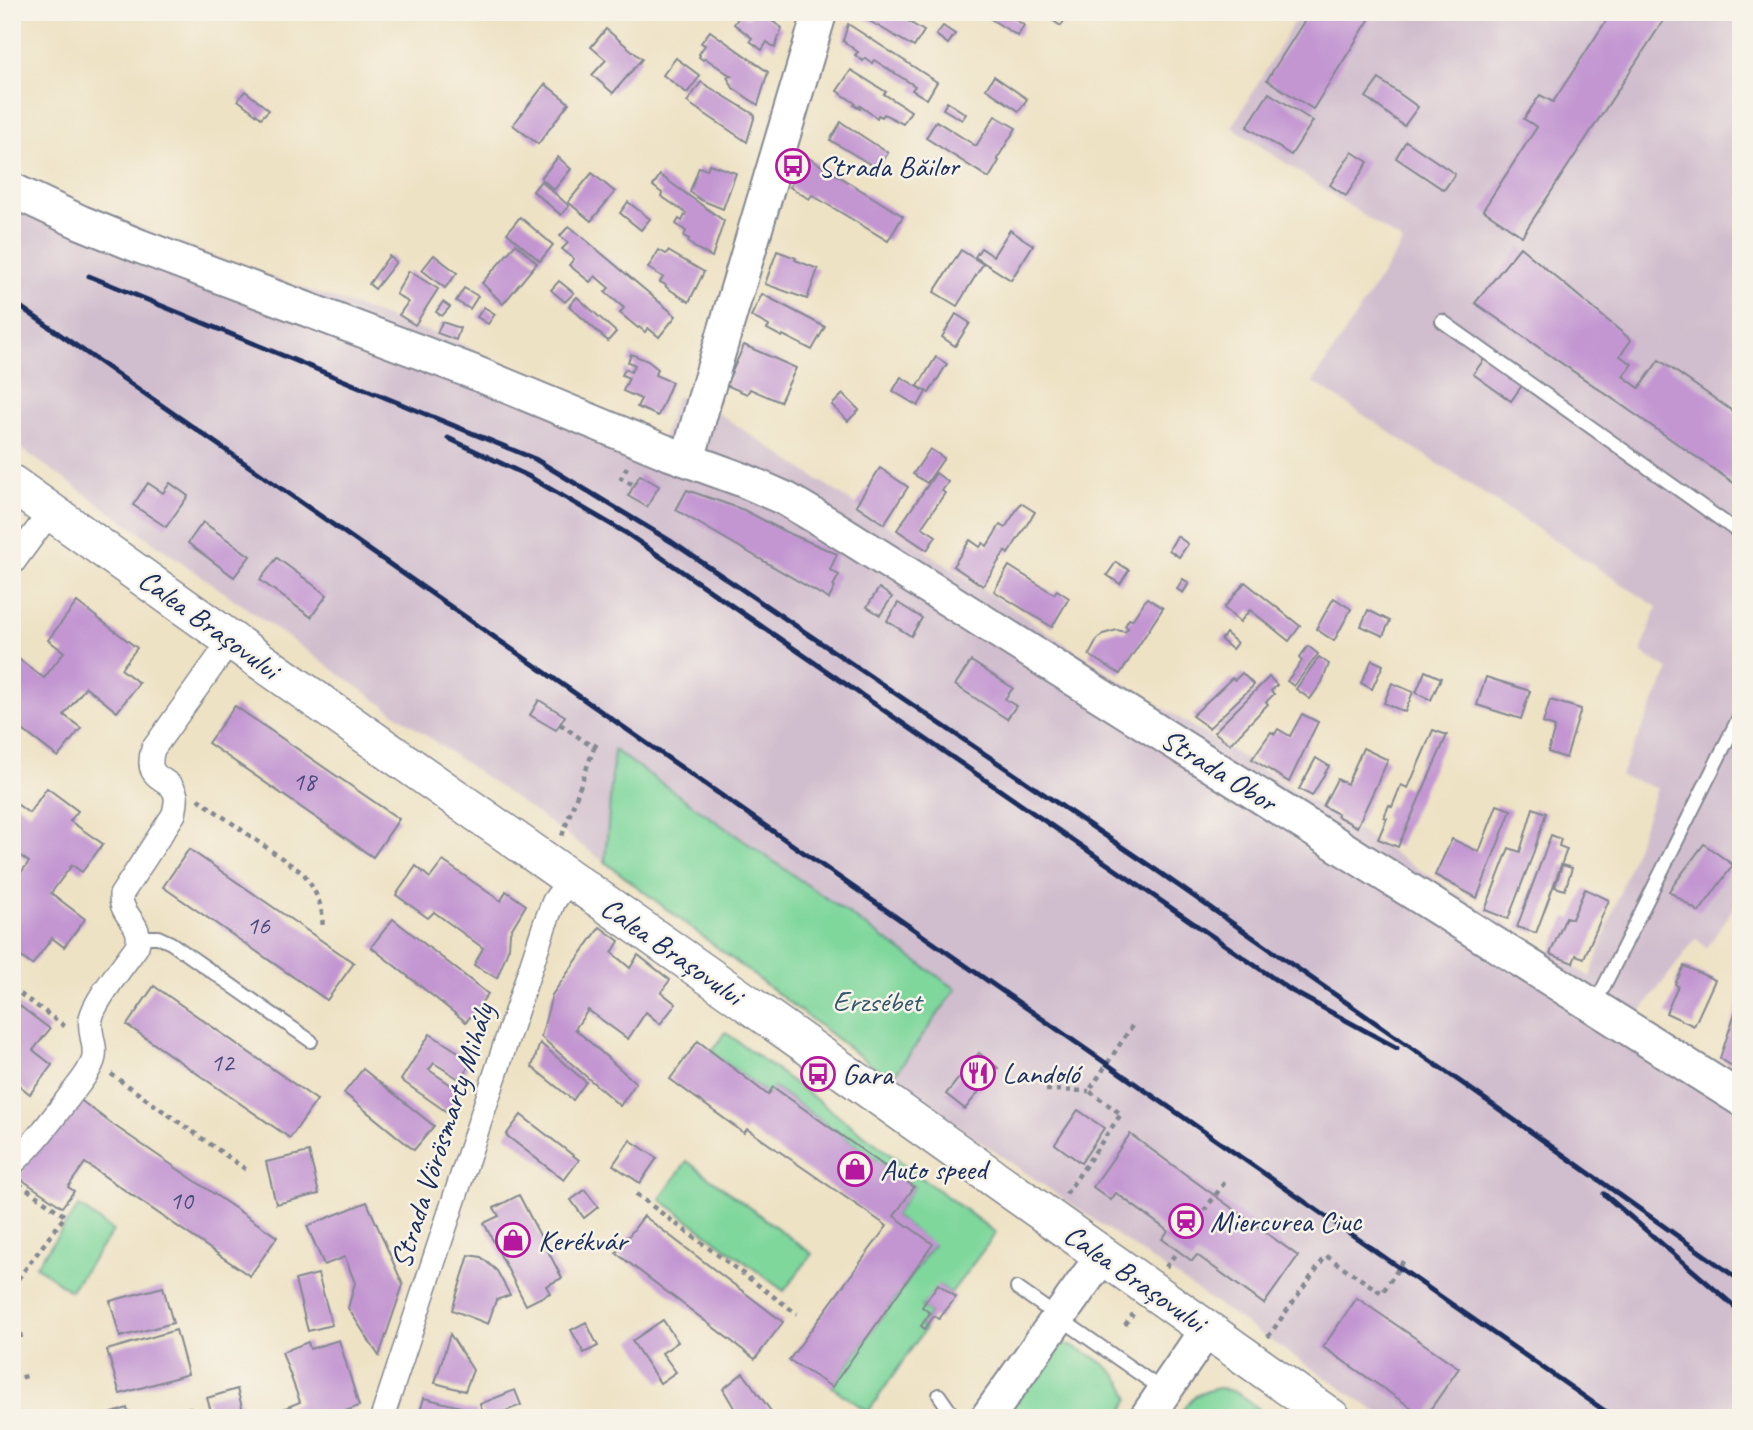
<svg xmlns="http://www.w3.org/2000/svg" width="1753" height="1430" viewBox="0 0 1753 1430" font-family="Caveat,sans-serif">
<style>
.industrial{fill:#d0bdcd}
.green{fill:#7fd79c;stroke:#4d837d;stroke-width:2}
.building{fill:#c396d2}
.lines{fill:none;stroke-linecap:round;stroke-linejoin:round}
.lane-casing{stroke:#848891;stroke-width:16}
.street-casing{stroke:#848891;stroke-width:26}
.secondary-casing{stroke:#848891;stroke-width:37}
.primary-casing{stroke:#848891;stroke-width:40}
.path{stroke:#848891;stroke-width:4.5;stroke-dasharray:5 5;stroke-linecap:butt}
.lane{stroke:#fff;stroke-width:12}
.street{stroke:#fff;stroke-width:23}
.secondary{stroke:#fff;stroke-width:33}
.primary{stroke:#fff;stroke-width:37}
.rail{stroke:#1b2f5e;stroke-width:5}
.labels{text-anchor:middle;stroke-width:5;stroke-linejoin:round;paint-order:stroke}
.number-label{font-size:26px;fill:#45497b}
.poi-label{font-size:30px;fill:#1b2f5e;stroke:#f7f3e8;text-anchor:start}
.street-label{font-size:30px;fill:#1b2f5e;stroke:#f7f3e8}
.park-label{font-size:30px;fill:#34596e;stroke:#f7f3e8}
</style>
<rect width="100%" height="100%" fill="#f7f3e8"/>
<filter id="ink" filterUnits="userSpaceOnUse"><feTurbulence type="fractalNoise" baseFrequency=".0143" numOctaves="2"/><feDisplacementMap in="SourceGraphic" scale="14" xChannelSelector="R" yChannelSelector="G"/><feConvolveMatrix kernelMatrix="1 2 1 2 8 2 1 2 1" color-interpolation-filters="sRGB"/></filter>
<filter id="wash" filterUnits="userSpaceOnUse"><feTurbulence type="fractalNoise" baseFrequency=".00686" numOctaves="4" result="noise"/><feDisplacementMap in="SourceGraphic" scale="28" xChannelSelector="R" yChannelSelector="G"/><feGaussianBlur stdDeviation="1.57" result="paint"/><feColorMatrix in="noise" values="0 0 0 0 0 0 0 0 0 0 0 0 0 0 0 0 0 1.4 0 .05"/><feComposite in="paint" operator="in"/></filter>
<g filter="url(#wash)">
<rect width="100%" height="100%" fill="#eee2c4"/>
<path class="industrial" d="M1300,12H1741V896L1707,948L1696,938L1637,1017L1741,1084V1418H1386L1253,1329L891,1080L956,989L614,751L605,862L12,442V171L107,215L223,260L455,341L562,390L662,441L676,396L715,411L1124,683L1590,977L1657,788L1620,776L1669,670L1641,652L1657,607L1313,382L1403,242L1232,127Z"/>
<g class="green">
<path d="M614,750L956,989L891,1080L605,862Z"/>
<path d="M725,1032L996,1233L951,1293L939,1285L922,1307L930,1313L921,1326L925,1329L868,1412L832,1387L933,1245L894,1216L914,1187L774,1087L768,1095L712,1052Z"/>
<path d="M687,1161L812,1254L784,1291L660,1199Z"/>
<path d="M79,1206L113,1231L70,1291L36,1266Z"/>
<path d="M1062,1343C1089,1351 1123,1371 1129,1399L1119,1418H1003L1052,1346Z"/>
<path d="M1218,1388L1237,1392L1265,1415L1263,1418H1177C1191,1398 1193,1394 1218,1388Z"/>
</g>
<g id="blocks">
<g class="building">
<path d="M751,12H759L782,28L775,48L767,42L762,50L750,41L752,38L734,24L741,14L747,18Z"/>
<path d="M854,12H893L924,31L914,47Z"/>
<path d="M992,12H1003L1024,25L1018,36L989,18Z"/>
<path d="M1040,12H1069L1061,26Z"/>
<path d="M1310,12H1374L1313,109L1267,80Z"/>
<path d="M1612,12H1669L1522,236L1483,210L1537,127L1524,119L1540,95L1553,102Z"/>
<path d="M848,24L937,82L927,99L912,90L915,86L874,60L872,63L865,58L863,61L855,55L858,52L843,41Z"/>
<path d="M943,26L955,34L948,44L936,35Z"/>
<path d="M606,29L642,59L613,93L592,75L606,60L591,47Z"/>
<path d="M710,31L768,72L758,105L733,88L727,77L731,76L705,58L703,60L699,57L700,55L699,54L705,45L701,43Z"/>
<path d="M676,58L700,76L687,93L663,75Z"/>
<path d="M851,70L886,92L884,94L911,111L903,124L884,114L882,117L878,115L877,118L860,106V108L854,105L855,103L837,91Z"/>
<path d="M994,76L1027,99L1019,111L986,89Z"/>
<path d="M1379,79L1418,107L1404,126L1366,97Z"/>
<path d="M701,82L755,115L747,142L687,102Z"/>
<path d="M545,84L569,103L538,144L513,125Z"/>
<path d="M245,91L269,110L261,118L238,100Z"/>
<path d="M1269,93L1313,121L1291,155L1247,127Z"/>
<path d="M947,102L966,114L962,120L943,109Z"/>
<path d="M995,116L1016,128L997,159L999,161L989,178L926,138L936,121L976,146Z"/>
<path d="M841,122L888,153L881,163L886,167L883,172L830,140Z"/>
<path d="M1406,141L1455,174L1444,190L1396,158Z"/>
<path d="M1352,152L1368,162L1346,196L1330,185Z"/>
<path d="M804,155L903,216L888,241L812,195L809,199L790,187L794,176L797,178Z"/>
<path d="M558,157L571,169L554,190L541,178Z"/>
<path d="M709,164L736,173L723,209L701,200L690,192L699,167L707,170Z"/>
<path d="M592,173L615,192L591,221L568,202Z"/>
<path d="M660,175L724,221L712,257L694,247L688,241L689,239L684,236L686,231L676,224L679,219L682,221L686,213L661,196L662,193L653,186Z"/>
<path d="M541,181L569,206L561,215L533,191Z"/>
<path d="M628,202L650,219L641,230L620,213Z"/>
<path d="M520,217L553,245L540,261L507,233Z"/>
<path d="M569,226L676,316L659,337L648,328L645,332L639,327L638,328L620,313L624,308L605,292L609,288L595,276L590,282L569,265L574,259L562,249L568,243L560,236Z"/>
<path d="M1010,230L1033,245L1011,280L975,257L981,248L993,256Z"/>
<path d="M516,244L537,263L503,304L482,283Z"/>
<path d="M1520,247L1631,340L1620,356L1632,364L1623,376L1639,388L1659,360L1741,417V488L1475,303Z"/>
<path d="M659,250L666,254L668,251L704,272L689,302L666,287V285L660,282L663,277L648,268Z"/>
<path d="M961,250L983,264L957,306L934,292Z"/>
<path d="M777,251L796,258L795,260L818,269L807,299L765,284Z"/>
<path d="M434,255L457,273L445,288L422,270Z"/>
<path d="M389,256L396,262L375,289L369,284Z"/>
<path d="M409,271L438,289L415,325L399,315L408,302L396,294Z"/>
<path d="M559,281L574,293L565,302L551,290Z"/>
<path d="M464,288L478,296L470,309L456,301Z"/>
<path d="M762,294L825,327L812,350L783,335L782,337L767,329L769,326L751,316Z"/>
<path d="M577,297L616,332L608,341L569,306Z"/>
<path d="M443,302L450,307L442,316L436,312Z"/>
<path d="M484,307L495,314L488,324L477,317Z"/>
<path d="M956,314L970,323L955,346L942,337Z"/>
<path d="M442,322L460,328L456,340L437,333Z"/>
<path d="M744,345L796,368L780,402L750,389L747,394L726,385Z"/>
<path d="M631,354L648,361L658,369L655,375L672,382L658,416L637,407L641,399L623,391L629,378L622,375L625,369L631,372L635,365L628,362Z"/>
<path d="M936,357L947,364L929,393L918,386Z"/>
<path d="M1486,357L1523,384L1511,401L1473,374Z"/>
<path d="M901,377L926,392L918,406L893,391Z"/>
<path d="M843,394L859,410L848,421L832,405Z"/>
<path d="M930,449L944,458L927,483L913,474Z"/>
<path d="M880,468L908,487L884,524L856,505Z"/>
<path d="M936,473L948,482L942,491L945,493L922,527L936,536L927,550L897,530Z"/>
<path d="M640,475L659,486L647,507L628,496Z"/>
<path d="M148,483L163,493L170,483L188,496L166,527L133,505Z"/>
<path d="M687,490L744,510L784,531L837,554L830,570L839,575L833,586L835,587L829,599L676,510Z"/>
<path d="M1021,503L1035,512L1008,554L1005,551L983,586L953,566L970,540L980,547L983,543L987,546L1000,525L1005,528Z"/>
<path d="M203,522L250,556L234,577L188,543Z"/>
<path d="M1177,536L1188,544L1179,557L1169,550Z"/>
<path d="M277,558L327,595L311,617L260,580Z"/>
<path d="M1116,562L1129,570L1120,584L1107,575Z"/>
<path d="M1009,566L1054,594L1057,590L1069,598L1052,627L994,591Z"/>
<path d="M1183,579L1189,583L1183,593L1177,589Z"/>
<path d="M1245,582L1300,626L1289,641L1250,610L1240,622L1224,608Z"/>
<path d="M879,588L892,597L880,615L867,607Z"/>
<path d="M1147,598L1163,608L1120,674L1089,655L1097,640L1103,634L1117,630L1125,632L1128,628L1125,626L1129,619L1132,620Z"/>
<path d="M1334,598L1351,609L1334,641L1316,629Z"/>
<path d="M77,602L137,648L121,669L139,683L117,712L86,687L64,715L81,728L58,757L20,728L12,739V654L44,678L64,652L48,640Z"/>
<path d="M898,603L922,618L911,636L887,621Z"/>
<path d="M1368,610L1390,621L1383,636L1361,626Z"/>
<path d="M1226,633L1237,643L1232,649L1221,640Z"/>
<path d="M1308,646L1318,654L1294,686L1287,681L1302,661L1299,658Z"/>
<path d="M1319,657L1329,664L1322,682L1310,699L1296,689Z"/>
<path d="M1372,660L1383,665L1372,689L1361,683Z"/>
<path d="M971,661L1013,688L1005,699L1016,706L1007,719L955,685Z"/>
<path d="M1425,671L1441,678L1431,700L1416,693Z"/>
<path d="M1242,673L1254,685L1209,728L1192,716L1232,678L1235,680Z"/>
<path d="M1269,677L1277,685L1271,691L1274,694L1266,702L1268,704L1230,744L1214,732Z"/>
<path d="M1486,677L1530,691L1521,719L1477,705Z"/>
<path d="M1392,683L1413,692L1405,712L1384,703Z"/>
<path d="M539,700L565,716L556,730L530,715Z"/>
<path d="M1550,700L1581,709L1566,758L1548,752L1555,727L1543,723Z"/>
<path d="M235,706L399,819L373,857L208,743Z"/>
<path d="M1302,714L1318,722L1289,782L1252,759L1271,732L1275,734L1278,729L1290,736Z"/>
<path d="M1433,730L1447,735L1398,847L1378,839L1387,818L1384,817L1389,805L1392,807L1401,785L1408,788Z"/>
<path d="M1363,748L1388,760L1357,827L1337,816L1338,814L1323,806L1337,779L1347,784Z"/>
<path d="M1316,758L1329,766L1312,796L1299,789Z"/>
<path d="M47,788L78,811L70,821L103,844L82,872L72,865L51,893L85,919L64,947L52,938L32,965L12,950V884L29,862L12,850V805L14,802L29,813Z"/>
<path d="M1497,805L1511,810L1477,898L1435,875L1452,839L1479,852Z"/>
<path d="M1533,808L1546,813L1532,857L1508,919L1485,910L1509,848L1520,852Z"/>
<path d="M1551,835L1561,839L1559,846L1567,849L1536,933L1517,927Z"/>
<path d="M1704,844L1733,865L1699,912L1669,891Z"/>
<path d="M189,849L354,963L327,1000L163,887Z"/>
<path d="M443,861L501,901L506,891L526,905L510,932L509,947L497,978L474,965L483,948L434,912L428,918L396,895L416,866L430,878Z"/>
<path d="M1562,865L1572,868L1565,890L1555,887Z"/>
<path d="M1585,889L1609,900L1584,958L1576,955L1573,963L1550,954L1566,917L1572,919Z"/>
<path d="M393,919L488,994L466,1022L371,947Z"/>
<path d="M600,927L619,941L612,953L630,968L638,955L670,980L661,992L676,1004L660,1024L646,1012L628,1039L588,1010L575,1029L636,1083L620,1106L541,1037L552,995Z"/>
<path d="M1684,966L1715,980L1694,1026L1666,1013L1678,986L1675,984Z"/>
<path d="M154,986L317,1100L290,1138L127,1025Z"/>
<path d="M1740,998L1741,1055L1736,1069L1720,1058Z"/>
<path d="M12,1000L50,1029L33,1050L52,1065L30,1094L12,1080Z"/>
<path d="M430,1034L471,1060L462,1081L434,1063L429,1070L460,1091L451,1115L401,1080Z"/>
<path d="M698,1041L768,1095L773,1087L914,1187L894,1216L933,1244L832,1387L789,1360L887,1226L747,1129L744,1133L670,1079Z"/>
<path d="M540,1043L586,1082L573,1100L532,1067Z"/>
<path d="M979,1053L998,1068L965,1109L946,1094Z"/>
<path d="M363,1069L434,1126L414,1150L344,1093Z"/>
<path d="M75,1096L112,1124L277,1237L250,1276L85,1163L68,1187L74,1191L62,1207L18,1177Z"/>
<path d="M1078,1110L1104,1128L1081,1163L1055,1144Z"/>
<path d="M521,1115L579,1160L564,1180L506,1135Z"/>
<path d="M1130,1134L1298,1256L1264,1304L1197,1255L1192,1261L1162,1239L1168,1231L1116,1193L1111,1200L1093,1187Z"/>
<path d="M630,1140L657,1158L640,1183L613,1165Z"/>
<path d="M309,1152L319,1194L276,1204L266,1162Z"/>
<path d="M585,1190L598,1207L584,1218L571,1200Z"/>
<path d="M519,1195L562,1278L546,1286L550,1293L526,1305L484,1223L499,1216L494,1208Z"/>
<path d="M367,1202L403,1285L379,1356L348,1308L355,1283L345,1257L324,1265L307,1226Z"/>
<path d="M644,1216L783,1322L755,1359L616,1253Z"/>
<path d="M469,1255L481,1257L497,1271L510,1295L496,1300L488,1324L452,1310Z"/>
<path d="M318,1274L332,1325L308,1331L295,1280Z"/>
<path d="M938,1284L956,1297L939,1319L934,1316L925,1329L921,1326L930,1313L922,1307Z"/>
<path d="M163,1287L173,1323L120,1337L110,1301Z"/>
<path d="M1357,1298L1459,1368L1425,1417L1323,1347Z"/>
<path d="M663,1320L678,1342L662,1353L676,1372L660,1383L632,1341Z"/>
<path d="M586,1322L598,1346L584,1353L571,1330Z"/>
<path d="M176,1330L188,1374L120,1394L107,1350Z"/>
<path d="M450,1334L473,1370L465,1391L435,1383Z"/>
<path d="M339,1340L359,1406L327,1418H289L285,1408L300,1402L282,1352L308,1342L310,1349Z"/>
<path d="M743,1373L776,1418H740L723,1389Z"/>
<path d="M237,1389L245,1418H213L207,1398Z"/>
<path d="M515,1390L521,1405L503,1412L505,1418H485L480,1404Z"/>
<path d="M424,1398L477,1411L476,1418H418Z"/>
<path d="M190,1407L194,1418H155V1417Z"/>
<path d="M127,1408L129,1418H101V1417Z"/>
</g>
</g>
</g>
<g filter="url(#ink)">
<use href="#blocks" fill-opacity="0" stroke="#848891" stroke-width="2"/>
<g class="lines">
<g class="lane-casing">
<g id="lane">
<path d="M1442,321L1741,534"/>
<path d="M140,937H158L171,943L311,1041"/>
<path d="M1595,1004L1741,713"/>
<path d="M1017,1288L1164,1391"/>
<path d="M939,1395L955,1418"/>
</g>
</g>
<g class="street-casing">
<g id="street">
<path d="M12,564L51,511"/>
<path d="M12,1164C34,1144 51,1121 69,1097C77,1086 88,1075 93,1061C98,1046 88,1034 91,1019C93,1002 127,961 137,946C144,923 120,917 121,895L174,814C175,808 177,802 176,796C171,774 143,784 153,749L231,640"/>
<path d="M382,1418L545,924L554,901L570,879"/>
</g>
</g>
<g class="secondary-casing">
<g id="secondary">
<path d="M12,190L80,222L139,246L473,372L666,452L743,480L786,499L830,525L1741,1099"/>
<path d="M688,459L704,401L820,12"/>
<path d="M987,1418L1103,1255"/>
<path d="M1146,1418L1207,1329"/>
</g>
</g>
<g class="primary-casing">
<path id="primary" d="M12,484L231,640L740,998L1332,1418"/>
</g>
<g class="path">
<path d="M627,467L621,478L634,485"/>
<path d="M560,724L594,748L562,836"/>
<path d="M594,748L599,740"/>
<path d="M198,799L304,874C315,890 325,908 322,928"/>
<path d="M12,988L66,1027"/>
<path d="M111,1074L248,1171"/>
<path d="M1046,1090L1089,1091"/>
<path d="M636,1194L797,1314"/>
<path d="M1066,1194L1121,1114L1089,1091L1132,1026"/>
<path d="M1204,1211L1227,1179"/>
<path d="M1166,1267L1178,1250"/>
<path d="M12,1287L65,1216L21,1185"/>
<path d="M12,1294L22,1343"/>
<path d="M1125,1325L1133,1314"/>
<path d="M1268,1337L1326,1256L1382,1293L1406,1257"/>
<path d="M12,1380L30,1375"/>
</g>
<use href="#lane" class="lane"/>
<use href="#street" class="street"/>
<use href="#secondary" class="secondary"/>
<use href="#primary" class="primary"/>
<g class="rail">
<path d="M89,276L535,459L672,542L1156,870L1465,1085L1741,1281"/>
<path d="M12,301L1615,1418"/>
<path d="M448,438L528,476L626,533L1292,991L1397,1048"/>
<path d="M1604,1194L1741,1312"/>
</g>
</g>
</g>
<defs>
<g id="bus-ring" transform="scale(1.75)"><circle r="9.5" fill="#f7f3e8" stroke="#b5179e" stroke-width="1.5"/><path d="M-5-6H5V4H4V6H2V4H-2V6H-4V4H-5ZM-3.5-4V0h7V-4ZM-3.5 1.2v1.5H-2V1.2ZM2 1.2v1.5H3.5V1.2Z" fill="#b5179e"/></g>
<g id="restaurant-ring" transform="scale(1.75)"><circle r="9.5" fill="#f7f3e8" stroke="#b5179e" stroke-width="1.5"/><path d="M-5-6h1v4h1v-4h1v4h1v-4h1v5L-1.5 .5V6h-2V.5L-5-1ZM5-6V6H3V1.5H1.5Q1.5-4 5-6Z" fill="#b5179e"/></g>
<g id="shop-ring" transform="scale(1.75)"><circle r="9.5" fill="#f7f3e8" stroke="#b5179e" stroke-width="1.5"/><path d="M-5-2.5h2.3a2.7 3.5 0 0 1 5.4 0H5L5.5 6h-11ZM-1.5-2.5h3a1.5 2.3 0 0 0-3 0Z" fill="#b5179e"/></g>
<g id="station-ring" transform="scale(1.75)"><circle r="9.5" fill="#f7f3e8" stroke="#b5179e" stroke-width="1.5"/><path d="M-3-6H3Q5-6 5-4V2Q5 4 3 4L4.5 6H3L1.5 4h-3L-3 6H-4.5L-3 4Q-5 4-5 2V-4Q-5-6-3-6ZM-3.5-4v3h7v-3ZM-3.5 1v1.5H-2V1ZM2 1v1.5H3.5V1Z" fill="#b5179e"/></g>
</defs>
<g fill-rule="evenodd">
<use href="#bus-ring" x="793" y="166"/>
<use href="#restaurant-ring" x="978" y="1073"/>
<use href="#bus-ring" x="818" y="1074"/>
<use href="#shop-ring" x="855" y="1169"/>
<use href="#station-ring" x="1186" y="1221"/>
<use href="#shop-ring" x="513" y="1240"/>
</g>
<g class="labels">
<g class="number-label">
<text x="304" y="790">18</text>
<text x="258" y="934">16</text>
<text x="222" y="1071">12</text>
<text x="181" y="1209">10</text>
</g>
<g class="poi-label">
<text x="818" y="176">Strada Băilor</text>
<text x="1002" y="1083">Landoló</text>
<text x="842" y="1084">Gara</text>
<text x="880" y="1179">Auto speed</text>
<text x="1210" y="1231">Miercurea Ciuc</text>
<text x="538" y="1250">Kerékvár</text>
</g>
<g class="street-label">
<text transform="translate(209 624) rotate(36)" y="10">Calea Brașovului</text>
<text transform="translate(1219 770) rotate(32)" y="10">Strada Obor</text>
<text transform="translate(672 951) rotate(35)" y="10">Calea Brașovului</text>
<text transform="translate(442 1136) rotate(-72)" y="10">Strada Vörösmarty Mihály</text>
<text transform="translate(1135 1278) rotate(35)" y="10">Calea Brașovului</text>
</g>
<g class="park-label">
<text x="877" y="1011">Erzsébet</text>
</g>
</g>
<rect width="1753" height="1430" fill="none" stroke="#f7f3e8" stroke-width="42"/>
</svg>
